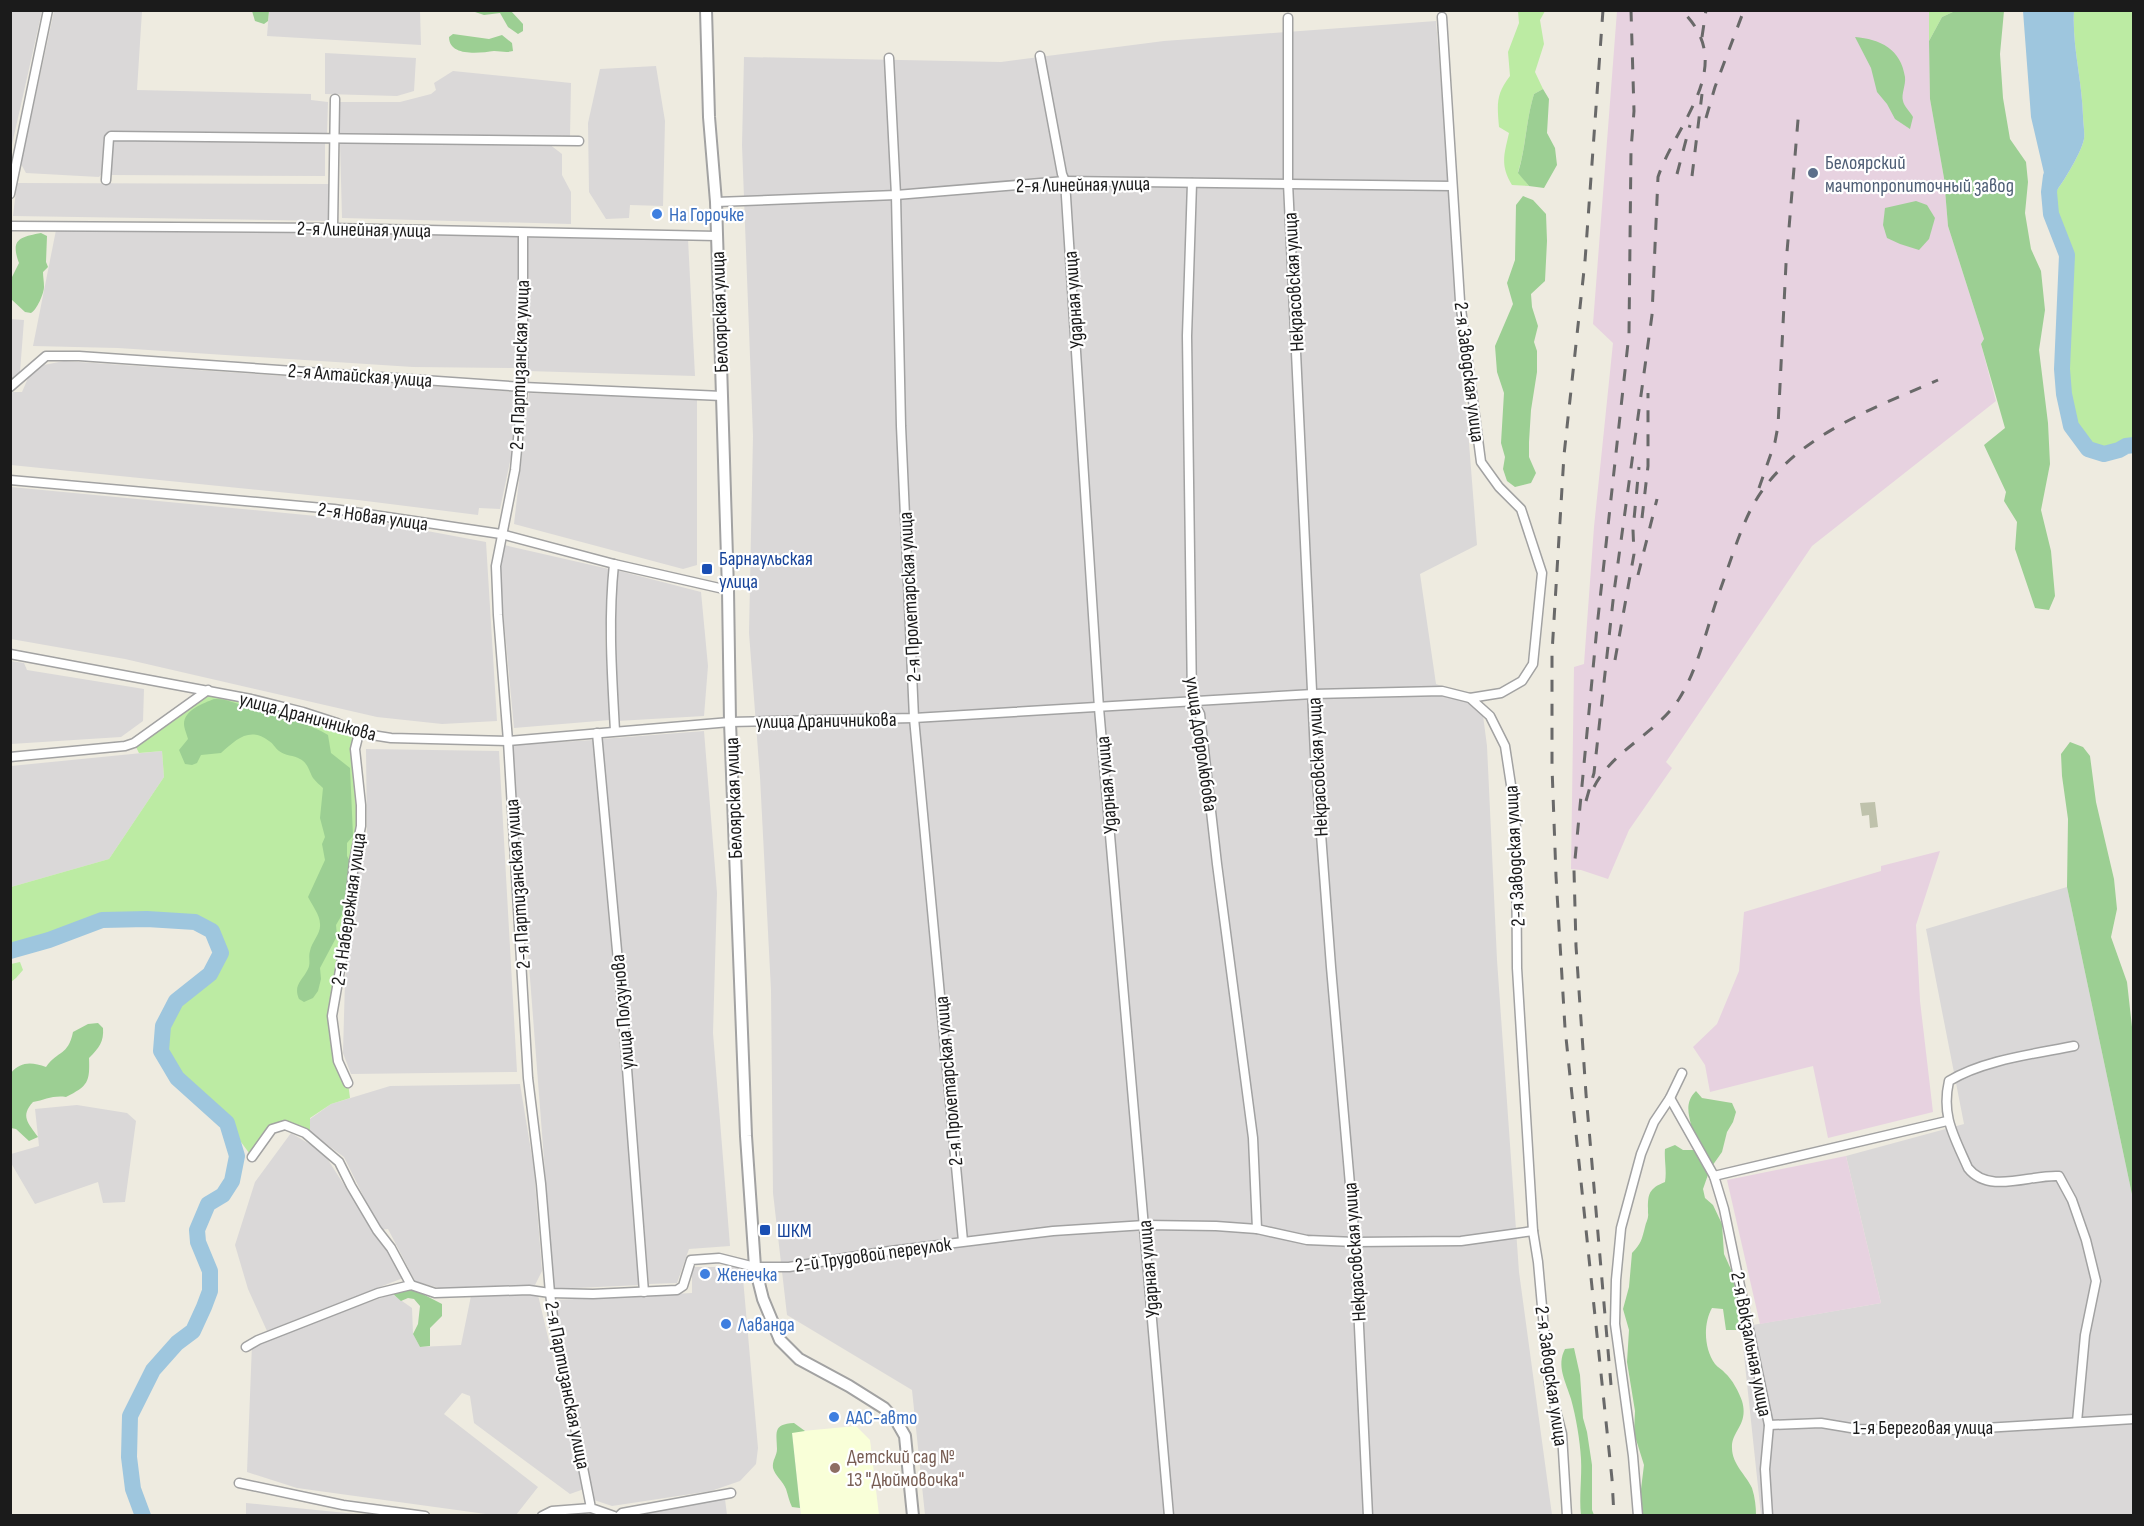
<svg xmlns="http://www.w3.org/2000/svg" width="2144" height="1526" viewBox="0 0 2144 1526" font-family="'Sofia Sans Condensed',sans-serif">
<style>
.residential{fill:#dad8d8}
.industrial{fill:#e7d2e0}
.education{fill:#f9ffd8}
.construction{fill:#bfc2ac}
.grass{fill:#bceba3}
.forest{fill:#9ccf93}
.water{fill:#9ec6de}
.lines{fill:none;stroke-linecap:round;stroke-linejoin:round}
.river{stroke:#9ec6de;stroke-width:16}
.minor-casing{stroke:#a2a2a2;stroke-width:11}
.tertiary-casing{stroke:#a2a2a2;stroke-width:14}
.minor{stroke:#fff;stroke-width:8}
.tertiary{stroke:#fff;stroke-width:10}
.rail{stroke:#696969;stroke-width:3;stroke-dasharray:12 12;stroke-linecap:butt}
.service-dot{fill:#5c6f8a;stroke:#fff;stroke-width:2}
.shop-dot{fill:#3f7fe0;stroke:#fff;stroke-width:2}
.transit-dot{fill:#1a4fb4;stroke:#fff;stroke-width:2}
.education-dot{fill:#8d6e63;stroke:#fff;stroke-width:2}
.labels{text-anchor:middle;stroke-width:4.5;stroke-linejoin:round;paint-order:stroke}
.service-label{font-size:20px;fill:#4e5e75;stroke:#fff;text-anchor:start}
.street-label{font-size:20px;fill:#1b1b1b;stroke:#fff}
.shop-label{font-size:20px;fill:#366cbe;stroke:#fff;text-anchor:start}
.transit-label{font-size:20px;fill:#164399;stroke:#fff;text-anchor:start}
.education-label{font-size:20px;fill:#785e54;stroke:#fff;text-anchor:start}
</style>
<rect width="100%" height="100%" fill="#eeebe0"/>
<g class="residential">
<path d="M11,10L42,11L11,149L10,11Z"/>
<path d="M420,10L421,45L267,36L269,11Z"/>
<path d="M54,11H142L137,90L311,94V100L328,102L327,134L107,133L103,172L99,177L26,173L21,164Z"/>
<path d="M1436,21L1477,545L1420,574L1436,684L1481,700L1487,746L1497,960L1519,1272L1552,1515H925L912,1390L787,1315L773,1193L771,990L760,777L749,633L753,436L742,145L744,57L1001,62L1164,41Z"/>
<path d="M325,53L416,58L414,91L397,96L325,94Z"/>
<path d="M656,66L665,121L663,206L630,205L629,218L606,219L589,192L588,123L600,69Z"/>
<path d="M453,71L571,83L570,136L338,134L339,102H400L431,94L436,90L434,83Z"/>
<path d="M111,140L325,141V176L111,175Z"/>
<path d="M340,143L549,144L562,154V175L571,192V224L342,218Z"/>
<path d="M17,183L329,184L328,221L13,216Z"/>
<path d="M56,230L519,236L518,368L413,367L118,348L33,346Z"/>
<path d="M526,237L688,239L695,376L527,371Z"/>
<path d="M11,319L24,320L20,372L13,380H11Z"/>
<path d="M64,361L518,392L514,443L500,509L479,508L478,515L358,500L11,465L10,392H22L28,378L44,365Z"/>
<path d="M529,393L697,399V565L683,569L514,524Z"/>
<path d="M11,487L379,522L486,542L497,721L442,724L377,717L125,659L11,639Z"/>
<path d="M504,545L609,569L605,640L610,720L514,728L499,568Z"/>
<path d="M616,570L701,592L708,666L704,716L617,721L612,600Z"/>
<path d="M11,661L24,663L27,670L144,689L143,721L121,737L11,744Z"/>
<path d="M704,731L717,893L713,1033L730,1246L689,1249L677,1283L649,1284L602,739Z"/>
<path d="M593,740L641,1285L554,1289L512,745Z"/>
<path d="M366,749L499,751L517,1072L351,1074L343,1053L345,980L360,855L367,838Z"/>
<path d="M162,751L164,777L109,859L11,887V766Z"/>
<path d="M2067,887L2133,1199V1515H1761L1741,1327L1881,1303L1846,1156L1964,1124L1926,929Z"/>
<path d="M520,1084L534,1169L542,1271L535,1285L439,1288L415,1281L388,1229L380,1230L344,1157L310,1132V1119L331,1104L390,1086Z"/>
<path d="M77,1105L127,1113L136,1121L125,1202L103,1203L98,1182L35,1204L11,1163V1154L39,1146L35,1109Z"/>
<path d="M291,1133L323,1152L378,1238L391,1255L403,1278L267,1331L248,1289L235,1245L255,1182Z"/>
<path d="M692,1267H742L758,1448L756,1464L740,1481L711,1491L612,1506L594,1500L562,1354L554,1300L692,1293Z"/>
<path d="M392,1294L412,1308L413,1334L420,1347L461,1345L471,1296L538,1295L584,1489L570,1494L474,1423L470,1396L462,1393L444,1414L538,1487L516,1515H493L297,1488L247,1472L252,1344Z"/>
<path d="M725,1499L727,1515L632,1516L663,1508Z"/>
<path d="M246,1503L366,1515H246Z"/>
</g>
<g class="industrial">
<path d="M1617,11H1929L1930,99L1944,178L1948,226L1984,339L1981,344L1996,401L1812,546L1666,762L1672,768L1629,830L1608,879L1581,870L1571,869L1574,667L1584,664L1594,527L1613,343L1593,324Z"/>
<path d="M1940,851L1916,925L1920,1001L1933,1112L1828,1138L1813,1066L1710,1092L1705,1065L1693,1047L1717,1024L1739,971L1744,912L1881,871V866Z"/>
<path d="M1846,1156L1881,1303L1760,1324L1727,1180Z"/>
</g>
<path class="education" d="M856,1426L870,1440L879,1515H801L792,1432Z"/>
<path class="construction" d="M1875,802L1878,827L1870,828L1869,815L1862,816L1860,803Z"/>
<g class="grass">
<path d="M1518,11H1545L1540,20L1544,44L1535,72L1543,89L1534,94C1526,120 1526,147 1518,172L1529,186L1512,185C1500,165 1504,155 1509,133L1499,127C1497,104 1496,94 1510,76L1508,52L1519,23Z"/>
<path d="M1929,11H1955L1942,17L1929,41Z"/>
<path d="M2074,11H2133V445L2126,446L2119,450L2104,454L2088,449L2071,426L2064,394L2062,369L2067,255L2051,214L2050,199C2060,188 2081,154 2084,139C2085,132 2083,123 2083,116C2082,80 2072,46 2074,11Z"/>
<path d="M208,690L257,700L359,733L355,749L361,805L332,1016L338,1061L348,1083L350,1098L331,1104L310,1118V1132C270,1121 275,1125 252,1157L227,1123L177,1078L161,1051L163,1026L176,1001L192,989L214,966L220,954L212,931L195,922L147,919L102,920L49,940L11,951V887L109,859L164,777L162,751L139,753L134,743Z"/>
<path d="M20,962L23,970L16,978L11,982V964Z"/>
</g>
<g class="forest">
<path d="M252,11H269L268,21L264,24L255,21Z"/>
<path d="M472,11H511L523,24V31L518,34L508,27L500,13L484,15Z"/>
<path d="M1955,11H2004L2000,54L2003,98L2010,139L2026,162L2028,182L2025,213L2031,249L2041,271L2045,310L2039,350L2048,423L2050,464L2041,510L2051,551L2055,596L2049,610L2035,608L2015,549L2017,522L2004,501L2006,492L1984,445L2005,428L1981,344L1984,339L1948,226L1944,178L1930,99L1929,41L1942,17Z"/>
<path d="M453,34L489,39L502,35L512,43L513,51C506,53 501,51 494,51C480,53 449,57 449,37Z"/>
<path d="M1855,37C1880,39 1901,49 1905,77C1906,85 1901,94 1903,101C1904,106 1910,112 1913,117L1910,129L1895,119L1887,104L1877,92L1871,68Z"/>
<path d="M1543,89L1549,99L1547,133L1555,148L1557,165L1544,188L1529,186L1518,173C1526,147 1526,120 1534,94Z"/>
<path d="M1523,196L1533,200L1546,214L1547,241L1545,281L1531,294L1532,307L1538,326L1534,342L1537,351V372L1531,410L1529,442V457L1536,473L1531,483L1515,487L1507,481L1503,469L1505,457L1501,443L1504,393L1497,372L1495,346L1513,304L1507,283L1515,260L1516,205Z"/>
<path d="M1916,201L1927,205L1935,218L1929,239L1919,250L1900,244L1887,238L1883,225L1885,208Z"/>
<path d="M41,233L47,236L46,262L48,267L43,272C43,277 44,281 44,287C44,293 37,310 31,313L25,312L11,299V279L19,263C10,239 20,237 41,233Z"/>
<path d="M214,699C233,698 250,713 268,708L321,731L328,735L331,753L350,768L353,836L347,843V856L352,865L351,878L343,913L336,925L337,936L320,968L321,979L318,991L313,998L304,1002L299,999C293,985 302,981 308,969C311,963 308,957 310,951C312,941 321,934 320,924C320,915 312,905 308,897L325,860L322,844L325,837L320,818L323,788C320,785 316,782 313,778C309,771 308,763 300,759C294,755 285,756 279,751C275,748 273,743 269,741C249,726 236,740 221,753L201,755L197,763L192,765L185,764L179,750L188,739C187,735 184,728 184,724C184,710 204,703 214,699Z"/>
<path d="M2070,742L2083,747L2090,756L2096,802L2114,879L2117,909L2111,937L2127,982L2134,1045L2133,1199L2067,887L2068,819L2062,776L2061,754Z"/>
<path d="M98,1023L103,1028C104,1042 99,1048 89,1058C90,1082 88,1086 66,1097C53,1095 45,1100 33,1102C20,1116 28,1123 38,1137L29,1141L16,1129L11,1128V1073C21,1061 32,1062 46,1067C58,1050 68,1056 73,1032L88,1024Z"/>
<path d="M1696,1091L1702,1098L1732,1103L1736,1112L1733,1122L1727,1132L1722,1152L1710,1169L1703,1189L1705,1198L1713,1205L1722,1224L1724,1254L1733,1274L1741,1327L1736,1330H1726L1723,1309L1712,1308C1703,1324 1704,1349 1715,1364C1718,1368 1722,1369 1725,1373C1732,1379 1739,1392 1742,1401C1749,1425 1731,1431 1732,1448C1732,1464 1746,1475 1752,1488C1755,1497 1756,1507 1756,1515H1643L1640,1497L1644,1465L1634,1433L1635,1411L1627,1362L1629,1330L1623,1309L1629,1287L1632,1253C1641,1244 1642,1239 1645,1227C1646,1222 1649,1218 1648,1213C1648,1196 1647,1189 1665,1182C1667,1170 1664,1160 1665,1149L1675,1145L1683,1150H1693C1698,1127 1678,1109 1696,1091Z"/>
<path d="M413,1289L442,1304V1316L430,1328V1346L420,1347L413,1334L418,1324L420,1306L414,1299L408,1298L401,1301L393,1294Z"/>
<path d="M1574,1348L1580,1375L1583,1418L1587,1432L1592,1465V1510L1594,1515H1581C1579,1496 1582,1478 1581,1459C1580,1440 1576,1417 1571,1399C1566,1382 1556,1366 1565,1349Z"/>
<path d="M794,1423L805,1431L792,1433L800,1508L792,1507C789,1501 788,1495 786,1489C783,1481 775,1476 773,1468C772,1460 777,1456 777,1449C777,1433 772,1424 794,1423Z"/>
</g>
<path class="water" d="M2023,11H2074C2072,46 2082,80 2083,116C2083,123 2085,132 2084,139C2081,154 2060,188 2050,199L2031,117Z"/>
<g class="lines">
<g class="river">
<path d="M2051,176L2049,192L2051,214L2067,255L2062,369L2064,394L2071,426L2088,449L2104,454L2119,450L2126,446L2134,445"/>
<path d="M10,951L49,940L102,920L147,919L195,922L212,931L221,953L210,974L176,1001L163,1026L161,1051L177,1078L227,1123L237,1156L232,1181L223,1195L208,1204L197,1230L198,1242L210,1271V1291L204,1307L193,1331L177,1343L153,1370L130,1416L129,1457L133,1489L143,1516"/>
</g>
<g class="minor-casing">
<g id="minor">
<path d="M1442,17L1460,301L1481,462L1499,487L1521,509L1542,573L1533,664L1522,681L1501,693L1470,698L1490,716L1505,746L1511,785L1516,828L1517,968L1533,1231L1538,1262L1549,1384L1562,1434L1567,1516"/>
<path d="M1288,18V183L1315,754L1331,967L1355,1242L1368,1516"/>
<path d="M1040,56L1062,174L1065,181L1099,708L1169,1516"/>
<path d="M889,58L896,195L901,426L914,718L963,1241"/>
<path d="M106,180L109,138L111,136L579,141"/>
<path d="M1192,183L1187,336L1192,700L1200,714L1217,864L1253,1138L1257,1229"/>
<path d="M10,194L48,10"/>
<path d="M716,202L896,195L1065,181L1452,186"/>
<path d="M10,226L333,228L717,236"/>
<path d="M333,228L335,99"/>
<path d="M523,233V387L515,470L496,566L498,615L508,741L528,1078L541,1184L550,1293L557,1348L570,1402L591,1508L614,1516"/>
<path d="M10,387L46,356H79L523,387L722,396"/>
<path d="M10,480L334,509L501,534L614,564L728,590"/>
<path d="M614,564C608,621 612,675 615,731"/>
<path d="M10,654L251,699L303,712L337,723L359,733L391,738L508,741L730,722L914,718L1313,694L1442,691L1470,698"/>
<path d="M597,733L623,1016L644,1292"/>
<path d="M10,757L125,746L134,743L208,690"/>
<path d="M2074,1046C2034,1054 1983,1060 1949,1081C1941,1116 1954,1136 1968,1168C1989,1195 2031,1174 2059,1176L2072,1200L2086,1240L2096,1281L2085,1335L2077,1422"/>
<path d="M348,1083L338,1061L332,1016L348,924L354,861L361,826V805L355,749L359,733"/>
<path d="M1670,1098L1714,1176L1724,1209L1769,1425L1765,1469L1768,1516"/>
<path d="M252,1157L272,1129L285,1125L305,1133L339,1162L351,1186L377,1230L391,1248L411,1285"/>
<path d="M1714,1176L1947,1121"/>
<path d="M246,1347L258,1340L378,1293L411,1285L435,1293L529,1290L550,1293L593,1294L677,1290L683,1286L691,1260L719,1258L755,1267H789L882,1252L1053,1231L1145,1225L1216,1226L1257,1229L1307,1240L1355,1242L1461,1241L1533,1231"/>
<path d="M1769,1425L1821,1423L1857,1429L1951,1430L2134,1419"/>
<path d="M239,1483L343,1505L425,1516"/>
<path d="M542,1516L552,1511L591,1508"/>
<path d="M619,1516L622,1513L731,1493"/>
<path d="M1638,1516L1633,1456L1615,1324L1616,1280L1621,1228L1641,1154L1654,1122L1670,1098L1682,1073"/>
</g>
</g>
<g class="tertiary-casing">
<path id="tertiary" d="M706,10L709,117L716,202L728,590L730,722L746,1136L755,1267L763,1299L780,1340L799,1359L849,1386L884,1408L897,1422L905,1436L913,1516"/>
</g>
<use href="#minor" class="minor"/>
<use href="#tertiary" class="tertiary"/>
<g class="rail">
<path d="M1603,10L1585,261L1564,455L1552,653V767L1556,876L1565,1028L1612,1479L1614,1516"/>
<path d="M1702,37L1706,10"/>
<path d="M1706,118L1715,87L1744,10"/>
<path d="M1677,174L1690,125"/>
<path d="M1692,176L1702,94"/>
<path d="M1759,488L1775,442L1778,426L1786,264L1799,108"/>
<path d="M1642,518L1648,466V393"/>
<path d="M1638,575L1657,499"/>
<path d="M1615,660L1634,554L1633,530L1639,467"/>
<path d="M1594,787C1613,750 1656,734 1679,699C1698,669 1707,627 1719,593C1729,566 1738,535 1751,509C1788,438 1870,410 1938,380"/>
<path d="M1586,801L1594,773L1614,592L1652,315L1658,177C1677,121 1739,65 1681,10"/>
<path d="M1611,1385L1586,1094L1576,946L1574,870L1597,627L1629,334L1631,150L1634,111L1631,10"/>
</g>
</g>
<circle class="service-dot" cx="1813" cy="173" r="6"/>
<g class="shop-dot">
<circle cx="657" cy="214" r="6"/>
<circle cx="705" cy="1274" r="6"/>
<circle cx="726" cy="1324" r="6"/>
<circle cx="834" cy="1417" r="6"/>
</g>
<g class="transit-dot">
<rect x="701" y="563" width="12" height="12" rx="3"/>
<rect x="759" y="1224" width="12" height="12" rx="3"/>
</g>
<circle class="education-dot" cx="835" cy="1468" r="6"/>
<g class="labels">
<g class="service-label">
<text x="1825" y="169">Белоярский<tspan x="1825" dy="23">мачтопропиточный завод</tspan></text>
</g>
<g class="street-label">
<text transform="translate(1083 184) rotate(-1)" y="7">2-я Линейная улица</text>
<text transform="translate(364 229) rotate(1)" y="7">2-я Линейная улица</text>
<text transform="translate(1293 282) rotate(-93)" y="7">Некрасовская улица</text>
<text transform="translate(1073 300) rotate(-94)" y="7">Ударная улица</text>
<text transform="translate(719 312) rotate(-92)" y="7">Белоярская улица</text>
<text transform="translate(519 365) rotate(-88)" y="7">2-я Партизанская улица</text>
<text transform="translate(1470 372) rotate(83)" y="7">2-я Заводская улица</text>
<text transform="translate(360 375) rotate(4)" y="7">2-я Алтайская улица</text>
<text transform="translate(373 516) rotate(8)" y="7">2-я Новая улица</text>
<text transform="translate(909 597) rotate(-93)" y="7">2-я Пролетарская улица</text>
<text transform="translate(308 716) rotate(15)" y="7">улица Драничникова</text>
<text transform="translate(826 720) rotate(-1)" y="7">улица Драничникова</text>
<text transform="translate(1202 744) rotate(82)" y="7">улица Добролюбова</text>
<text transform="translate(1317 767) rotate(-93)" y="7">Некрасовская улица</text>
<text transform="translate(1106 785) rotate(-95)" y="7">Ударная улица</text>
<text transform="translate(733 798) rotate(-92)" y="7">Белоярская улица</text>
<text transform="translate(1514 856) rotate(-93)" y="7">2-я Заводская улица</text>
<text transform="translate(517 884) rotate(-94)" y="7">2-я Партизанская улица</text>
<text transform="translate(348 909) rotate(-82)" y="7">2-я Набережная улица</text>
<text transform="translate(622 1012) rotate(-95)" y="7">улица Ползунова</text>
<text transform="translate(948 1081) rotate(-95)" y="7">2-я Пролетарская улица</text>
<text transform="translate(1354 1252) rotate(-94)" y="7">Некрасовская улица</text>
<text transform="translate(873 1254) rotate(-8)" y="7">2-й Трудовой переулок</text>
<text transform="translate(1148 1269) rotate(-95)" y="7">Ударная улица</text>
<text transform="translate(1752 1344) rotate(79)" y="7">2-я Вокзальная улица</text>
<text transform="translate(1552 1376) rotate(82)" y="7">2-я Заводская улица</text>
<text transform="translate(568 1385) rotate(79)" y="7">2-я Партизанская улица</text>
<text x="1923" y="1434">1-я Береговая улица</text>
</g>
<g class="shop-label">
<text x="669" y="221">На Горочке</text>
<text x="717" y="1281">Женечка</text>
<text x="738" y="1331">Лаванда</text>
<text x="846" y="1424">ААС-авто</text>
</g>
<g class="transit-label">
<text x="719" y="565">Барнаульская<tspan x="719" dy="23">улица</tspan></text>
<text x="777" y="1237">ШКМ</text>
</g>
<g class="education-label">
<text x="847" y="1463">Детский сад №<tspan x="847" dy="23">13 "Дюймовочка"</tspan></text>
</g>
</g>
<rect width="2144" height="1526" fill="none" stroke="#1b1b1b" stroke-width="24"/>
</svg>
